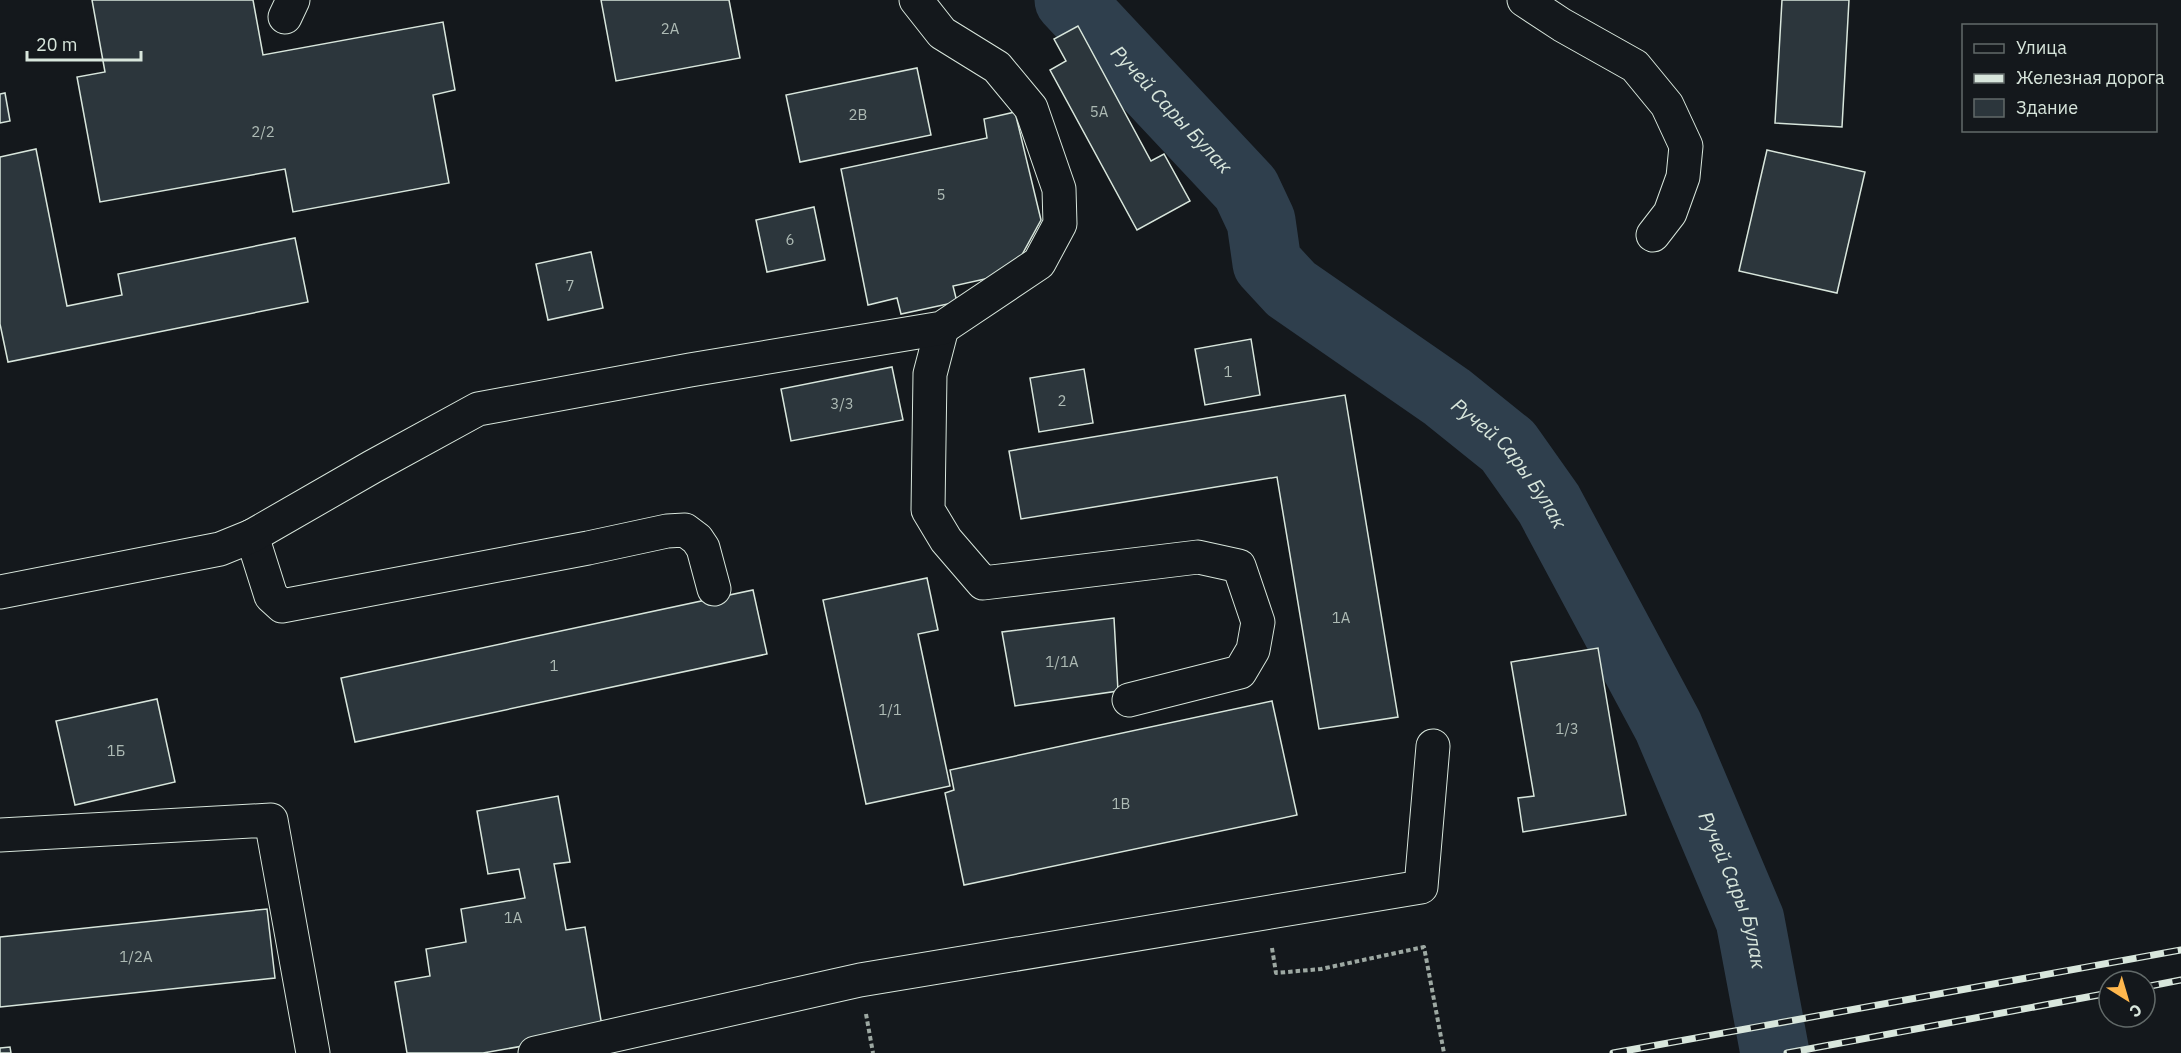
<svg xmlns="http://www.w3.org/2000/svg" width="2181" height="1053" viewBox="0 0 2181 1053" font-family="'IBM Plex Sans',sans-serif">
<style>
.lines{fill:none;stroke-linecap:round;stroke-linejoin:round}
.river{stroke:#2f3f4d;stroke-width:69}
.building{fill:#2c363c;stroke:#d8e6dc;stroke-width:1.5}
.minor-casing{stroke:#d8e6dc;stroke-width:35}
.path{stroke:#9da8a2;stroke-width:4;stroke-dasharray:4.5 3;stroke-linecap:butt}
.minor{stroke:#14181c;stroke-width:33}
.rail-casing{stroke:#d8e6dc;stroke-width:7}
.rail{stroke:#14181c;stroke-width:4.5;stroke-dasharray:14;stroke-linecap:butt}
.labels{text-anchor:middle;stroke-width:4.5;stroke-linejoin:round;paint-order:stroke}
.number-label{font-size:15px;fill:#adbab4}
.water-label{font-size:20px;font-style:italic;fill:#d8e6dc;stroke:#14181c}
</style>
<rect width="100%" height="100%" fill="#14181c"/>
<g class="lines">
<path class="river" id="s1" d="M1069,0L1246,189L1261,221L1267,263L1291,289L1447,397L1508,446L1549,504L1668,726L1750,920L1775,1053"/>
</g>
<g class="building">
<path d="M92,0H253L263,55L443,22L455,90L433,95L449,183L293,212L285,169L100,202L77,77L105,72Z"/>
<path d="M601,0H729L740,58L616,81Z"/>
<path d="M1782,0H1849L1842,127L1775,123Z"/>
<path d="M1078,26L1151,161L1164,154L1190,201L1137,230L1050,70L1066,61L1054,39Z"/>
<path d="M917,68L931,135L800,162L786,95Z"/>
<path d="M5,93L10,121L0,123V94Z"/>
<path d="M1015,112L1041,220L1012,273L953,286L957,302L901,314L897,298L868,305L841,169L987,138L984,119Z"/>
<path d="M36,149L67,306L122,295L118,274L295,238L308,302L8,362L0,324V157Z"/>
<path d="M1767,150L1865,172L1837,293L1739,271Z"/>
<path d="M814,207L825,260L767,272L756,220Z"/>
<path d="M591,252L603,308L548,320L536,264Z"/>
<path d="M1251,339L1260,395L1205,405L1195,349Z"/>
<path d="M892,367L903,420L791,441L781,389Z"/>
<path d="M1084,369L1093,423L1039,432L1030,378Z"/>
<path d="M1345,395L1398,717L1319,729L1277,477L1021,519L1009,451Z"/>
<path d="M927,578L938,630L918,634L950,786L866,804L823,600Z"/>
<path d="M753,590L767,654L355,742L341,678Z"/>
<path d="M1114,618L1118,691L1015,706L1002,632Z"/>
<path d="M1598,648L1626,815L1523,832L1518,798L1534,796L1511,662Z"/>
<path d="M157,699L175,782L75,805L56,721Z"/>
<path d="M1272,701L1297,815L964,885L945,793L954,790L950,770Z"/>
<path d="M558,796L570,862L554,864L566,930L585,927L603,1032L483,1053H407L395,982L430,976L426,949L466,942L461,909L525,898L519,869L488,874L477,811Z"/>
<path d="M267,909L275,978L0,1007V937Z"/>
<path d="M10,1047L11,1053H0V1048Z"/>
</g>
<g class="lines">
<g class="minor-casing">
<g id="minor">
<path d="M1524,0L1562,25L1635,66L1667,105L1686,146L1683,177L1670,213L1653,235"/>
<path d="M285,17L293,0"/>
<path d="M942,328L930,374L928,510L946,540L983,583L1198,557L1239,566L1258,622L1253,650L1240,672L1129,700"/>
<path d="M252,536L271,596L282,606L588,548L667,531L685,530L697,539L703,548L714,589"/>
<path d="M0,592L220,549L252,536L372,467L478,409L690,370L942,328L1039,263L1060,224L1059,189L1031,108L997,67L942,33L916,0"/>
<path d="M0,835L271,820L313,1053"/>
<path d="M535,1053L860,980L1421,887L1433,746"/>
</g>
</g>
<g class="path">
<path d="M1272,948L1276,973L1321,969L1424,947L1444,1053"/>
<path d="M866,1014L873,1053"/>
</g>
<use href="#minor" class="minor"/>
<g class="rail-casing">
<g id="rail">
<path d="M2145,987L2181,980"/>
<path d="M1613,1053L2181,950"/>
<path d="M1787,1053L2109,993"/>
</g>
</g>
<use href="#rail" class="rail"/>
</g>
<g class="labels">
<g class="number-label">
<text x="670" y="34">2А</text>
<text x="1099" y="117">5А</text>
<text x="858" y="120">2В</text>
<text x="263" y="137">2/2</text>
<text x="941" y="200">5</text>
<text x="790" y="245">6</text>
<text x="570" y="291">7</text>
<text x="1228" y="377">1</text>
<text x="1062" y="406">2</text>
<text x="842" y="409">3/3</text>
<text x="1341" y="623">1А</text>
<text x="1062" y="667">1/1А</text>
<text x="554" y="671">1</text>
<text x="890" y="715">1/1</text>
<text x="1567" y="734">1/3</text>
<text x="116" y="756">1Б</text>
<text x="1121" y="809">1В</text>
<text x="513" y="923">1А</text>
<text x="136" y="962">1/2А</text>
</g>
<g class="water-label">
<text dy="7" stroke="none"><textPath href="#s1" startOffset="150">Ручей Сары Булак</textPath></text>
<text dy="7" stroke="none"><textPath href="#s1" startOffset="654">Ручей Сары Булак</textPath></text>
<text dy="7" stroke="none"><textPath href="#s1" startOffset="1140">Ручей Сары Булак</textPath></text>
</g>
</g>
<rect x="1962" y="24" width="195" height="108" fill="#14181c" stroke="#626a69" stroke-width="1.5"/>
<rect x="1974" y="44" width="30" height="9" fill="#14181c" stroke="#626a69" stroke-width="1.5"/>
<text x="2016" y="54" font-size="18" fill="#d8e6dc">Улица</text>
<rect x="1974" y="74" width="30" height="9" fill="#d8e6dc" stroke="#626a69" stroke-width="1.5"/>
<text x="2016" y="84" font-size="18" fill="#d8e6dc">Железная дорога</text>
<rect x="1974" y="99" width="30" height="18" fill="#2c363c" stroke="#626a69" stroke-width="1.5"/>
<text x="2016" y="114" font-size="18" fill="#d8e6dc">Здание</text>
<g transform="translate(2127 999) rotate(143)"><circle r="28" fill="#14181c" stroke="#626a69" stroke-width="1.5"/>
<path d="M0-4.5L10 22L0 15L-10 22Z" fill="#ffb74d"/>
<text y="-9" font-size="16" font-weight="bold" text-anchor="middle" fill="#d8e6dc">С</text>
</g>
<path d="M27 51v9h114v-9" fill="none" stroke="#d8e6dc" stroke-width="3"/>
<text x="36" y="51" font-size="18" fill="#d8e6dc" stroke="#14181c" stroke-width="4.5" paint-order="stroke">20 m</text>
</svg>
